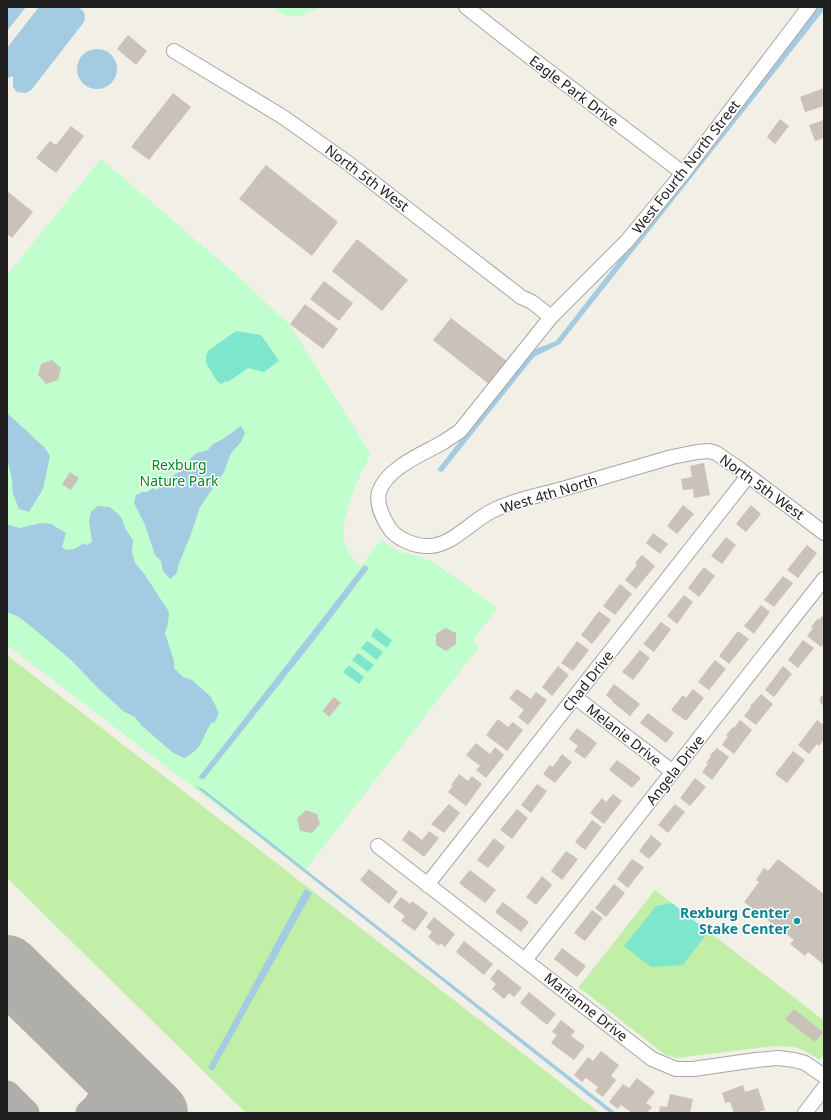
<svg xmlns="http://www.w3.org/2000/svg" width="831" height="1120" viewBox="0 0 831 1120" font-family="'Noto Sans',sans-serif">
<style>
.grass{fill:#c1efa8}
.park{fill:#c0fece}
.pitch{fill:#7ee6cc}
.water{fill:#a3cbe2}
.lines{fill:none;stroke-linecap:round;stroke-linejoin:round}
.taxiway{stroke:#b0aeaa;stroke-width:27}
.runway{stroke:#b0aeaa;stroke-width:66}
.building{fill:#cac2b8}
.minor-casing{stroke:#a7a7a7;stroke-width:16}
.minor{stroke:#fff;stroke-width:14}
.culture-dot{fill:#0f9aa8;stroke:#fff;stroke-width:1.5}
.labels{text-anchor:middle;stroke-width:3;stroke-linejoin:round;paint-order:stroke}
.street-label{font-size:14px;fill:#202020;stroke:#fff}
.park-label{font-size:14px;fill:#028a20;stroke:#fff}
.culture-label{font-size:14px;font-weight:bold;fill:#0d838f;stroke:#fff;text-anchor:end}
</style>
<rect width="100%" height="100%" fill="#f1efe6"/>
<g class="grass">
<path d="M7,655L600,1113H246L7,878Z"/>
<path d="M655,890L822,1019L824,1017V1054L820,1060L801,1049L793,1047L775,1046L676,1058L664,1054L585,992L578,988Z"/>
</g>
<g class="park">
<path d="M274,7H323C304,12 292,26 274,7Z"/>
<path d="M101,159L231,270L289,324L371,454C362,471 354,487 349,505C341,530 339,548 361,566L381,540L400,552L422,557L439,566L498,608L472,641L479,647L304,872L7,645V275Z"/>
</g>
<g class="pitch">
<path d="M236,331L261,335L279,361L264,372L248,368L228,382L226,381L221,384L217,381L206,363V356L208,351Z"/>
<path d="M376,628L392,640L387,648L371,636Z"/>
<path d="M367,641L383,652L377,660L361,648Z"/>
<path d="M358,653L374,665L368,672L352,660Z"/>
<path d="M349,665L364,677L359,684L343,672Z"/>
<path d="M672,903L708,932L683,965L651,967L624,946L656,906Z"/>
</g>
<g class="water">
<path d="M7,7H26L7,31Z"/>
<path d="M39,7H78C85,11 86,15 84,22L32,89L26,93L17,92L13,87V76L7,78V48Z"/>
<path d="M817,7H824V10L560,344L534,357L442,472L437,470L531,351L556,341Z"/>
<circle cx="97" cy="69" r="20"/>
<path d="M7,413L45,448L50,456L43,489L29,512L19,509L13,494L12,480L7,457Z"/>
<path d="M241,426L245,433L241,442L231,453L224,472L200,507L191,534L178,566L177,573L170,579L163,571L161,561L155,555L145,525L134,503L136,495L142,492H147L153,488L157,490L169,478L182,470L191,458L197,453L208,450L213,444L223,439Z"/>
<path d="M98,506L110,507L121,517L126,530L133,540L132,552L135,563L145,575L169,612L168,624L165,633L174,661V668L183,677L192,680L211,697L219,713L215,722L211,723C201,739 203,749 184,758L172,752L141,725L135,717L123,711L99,689L71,660L39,633L19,617L7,612V524L19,528L42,523L51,524L66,533L62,547L66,550L74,549L81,545L82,543L87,545L92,542L89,521L91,512Z"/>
<path d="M364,565L369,568L309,647L204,779L198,778Z"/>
<path d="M195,786L203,789L616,1113H610Z"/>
<path d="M305,889L312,893L213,1071L208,1068Z"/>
</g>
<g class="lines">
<g class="taxiway">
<path d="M96,1056C108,1072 110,1086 98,1103"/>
<path d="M7,1094L26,1113"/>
<path d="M89,1113C105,1096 121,1088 143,1101"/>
</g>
<path class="runway" d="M7,968L155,1113"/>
</g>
<g class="building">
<path d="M128,35L147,51L136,65L117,49Z"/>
<path d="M824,88V106L805,112L800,97Z"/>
<path d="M173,93L191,107L149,160L131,147Z"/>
<path d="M780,119L789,126L775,144L767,137Z"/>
<path d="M824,120V138L815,141L809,125Z"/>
<path d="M71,126L84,136L56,173L36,158L50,141L56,145Z"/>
<path d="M266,165L338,222L312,256L239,199Z"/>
<path d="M7,191L33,212L12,238L7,234Z"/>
<path d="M357,239L408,280L382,311L332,271Z"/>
<path d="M324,281L353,303L339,321L310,299Z"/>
<path d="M305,304L338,329L323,349L290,324Z"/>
<path d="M451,318L508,362L490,385L433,340Z"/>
<path d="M52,360L61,368L58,380L46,384L38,375L41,364Z"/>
<path d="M704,463L710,495L694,498L693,489L683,490L681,479L692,477L690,466Z"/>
<path d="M70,472L79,478L71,490L62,484Z"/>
<path d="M683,505L694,514L677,534L667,526Z"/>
<path d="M751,505L761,514L746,532L736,524Z"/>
<path d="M653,533L668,544L660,554L646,543Z"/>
<path d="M726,537L736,545L722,564L711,556Z"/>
<path d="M807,545L817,553L798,578L787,570Z"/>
<path d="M642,555L655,566L636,589L625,580L637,565L635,563Z"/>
<path d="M704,567L715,576L699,597L688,588Z"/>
<path d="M783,576L793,583L774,607L764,600Z"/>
<path d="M620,584L632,594L615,615L603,606Z"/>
<path d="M684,595L693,602L677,624L667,616Z"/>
<path d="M761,605L770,612L754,634L744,626Z"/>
<path d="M599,611L611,620L592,644L581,635Z"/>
<path d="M824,614V643L821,647L807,636L813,628L811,627L818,618L819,620Z"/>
<path d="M661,622L671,629L654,652L643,644Z"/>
<path d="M445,628H446L456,633V644L446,651L436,645V634Z"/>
<path d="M738,631L749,639L729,664L719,656Z"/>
<path d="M803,640L814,648L798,668L788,660Z"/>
<path d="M577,641L589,650L573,671L561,663Z"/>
<path d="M640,650L650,658L633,680L622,672Z"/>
<path d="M715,660L726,669L709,690L698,682Z"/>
<path d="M558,666L569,675L552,696L542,687Z"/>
<path d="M783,666L792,674L774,697L765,690Z"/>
<path d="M614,684L640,704L630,716L612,702L613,701L606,695Z"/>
<path d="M517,689L531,699L536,692L547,700L528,725L518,717L524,710L509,698Z"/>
<path d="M693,689L704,698L686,721L671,710L683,695L686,698Z"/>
<path d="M824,693V706L820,703L821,702L819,700Z"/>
<path d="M761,694L773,704L756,725L744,716L751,707L750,706Z"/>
<path d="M334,697L341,703L329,717L322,711Z"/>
<path d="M648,713L674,733L666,743L640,723Z"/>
<path d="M498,719L508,727L513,722L523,730L507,751L486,735Z"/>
<path d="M740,720L752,730L734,754L722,745L728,736L726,735L733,727L734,728Z"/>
<path d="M817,720L824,725V740L819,746L817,744L809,754L798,745Z"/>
<path d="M577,728L597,743L585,759L574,751L578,746L569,739Z"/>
<path d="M476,743L490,754L495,747L504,755L486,778L476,770L480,766L466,755Z"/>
<path d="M717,748L729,757L712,780L702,772L708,764L706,763L711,756L710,755Z"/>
<path d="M793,751L805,760L787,783L775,774Z"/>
<path d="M562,754L572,762L555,783L543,774L550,765L553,767Z"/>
<path d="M617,760L641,778L632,788L609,770Z"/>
<path d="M459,774L468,781L472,776L482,784L466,806L448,792L453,786L451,785Z"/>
<path d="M695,778L706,787L690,806L680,798Z"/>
<path d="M537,784L547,791L531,813L521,805Z"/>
<path d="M613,794L622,801L604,824L590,813L602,798L606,802Z"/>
<path d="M449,804L460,813L444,833L431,824Z"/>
<path d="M675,804L685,812L668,833L658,825Z"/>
<path d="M517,809L528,818L512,839L500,830Z"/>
<path d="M306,810L317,814L320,824L312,833L300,831L297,818Z"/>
<path d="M592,820L602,827L585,850L575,842Z"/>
<path d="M409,830L422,840L429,831L439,838L424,857L402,840Z"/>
<path d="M651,835L662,844L649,859L639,851Z"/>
<path d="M494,838L505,847L488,868L477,860Z"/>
<path d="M566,851L578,859L562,880L551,871Z"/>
<path d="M632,859L644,867L628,888L617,879Z"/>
<path d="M778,859L824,894V963L823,964L808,952L805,956L790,944L794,940L744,902L759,882L756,880L764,868L768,871Z"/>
<path d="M369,869L398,892L389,904L360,880Z"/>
<path d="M470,870L496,890L485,903L459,883Z"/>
<path d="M542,876L552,885L536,905L526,897Z"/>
<path d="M614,884L625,893L606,917L595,908Z"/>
<path d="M401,897L410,904L412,901L428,913L415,931L401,921L405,916L393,907Z"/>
<path d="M503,902L529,922L521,932L495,912Z"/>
<path d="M592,910L603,918L585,941L574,933Z"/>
<path d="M434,917L455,934L445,947L440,943L439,946L428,937L432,932L426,927Z"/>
<path d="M464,941L493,964L484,975L456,952Z"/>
<path d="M562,948L586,966L577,977L554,959Z"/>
<path d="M498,969L522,988L514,997L509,993L504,999L492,989L496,984L490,979Z"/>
<path d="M529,992L556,1014L547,1025L520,1003Z"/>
<path d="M794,1009L823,1032L815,1042L785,1019Z"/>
<path d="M561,1020L575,1031L571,1036L585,1046L574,1060L551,1043L557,1035L552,1032Z"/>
<path d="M601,1051L619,1065L611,1076L616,1080L603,1097L595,1091L598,1087L586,1078L582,1082L574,1075L588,1057L593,1061Z"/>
<path d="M637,1078L655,1092L646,1103L652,1107L647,1113H632L621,1105L618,1109L609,1102L623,1084L629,1088Z"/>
<path d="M743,1085L745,1092L758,1088L765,1110L755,1113H734L730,1102L725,1103L722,1093Z"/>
<path d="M670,1094L693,1099L690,1113H659L660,1106L667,1107Z"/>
</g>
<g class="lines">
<g class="minor-casing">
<g id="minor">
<path d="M466,7L517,47L683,173"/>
<path d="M809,7L683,173L627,241L551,317L460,431C454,435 448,439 442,443C422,454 387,468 379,492C376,504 382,516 388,526C395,539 416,547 430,546C452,545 471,522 490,512C511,501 536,496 559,490C597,479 634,468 672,457L697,452L709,451L716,453L738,468L824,533"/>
<path d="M174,51L283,117L348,163L521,297L532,302L551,317"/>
<path d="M575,697L673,772"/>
<path d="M378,846L652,1059L676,1069H693L756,1060L778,1058L794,1060L805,1063L824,1076"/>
<path d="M427,885L748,476"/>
<path d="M525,960L824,579"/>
<path d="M805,1113L824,1088"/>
</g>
</g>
<use href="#minor" class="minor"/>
</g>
<circle class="culture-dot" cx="797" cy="921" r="4"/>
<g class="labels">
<g class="street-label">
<text transform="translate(574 91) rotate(37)" y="5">Eagle Park Drive</text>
<text transform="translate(686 167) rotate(-52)" y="5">West Fourth North Street</text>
<text transform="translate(367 178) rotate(37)" y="5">North 5th West</text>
<text transform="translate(762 487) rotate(36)" y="5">North 5th West</text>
<text transform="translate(549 494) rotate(-17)" y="5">West 4th North</text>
<text transform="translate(588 681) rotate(-52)" y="5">Chad Drive</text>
<text transform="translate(624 735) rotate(38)" y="5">Melanie Drive</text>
<text transform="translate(675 770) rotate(-52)" y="5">Angela Drive</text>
<text transform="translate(586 1007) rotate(38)" y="5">Marianne Drive</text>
</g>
<g class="park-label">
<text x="179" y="470">Rexburg<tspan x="179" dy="16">Nature Park</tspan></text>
</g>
<g class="culture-label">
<text x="789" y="918">Rexburg Center<tspan x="789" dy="16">Stake Center</tspan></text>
</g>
</g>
<rect width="831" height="1120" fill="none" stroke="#202020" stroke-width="16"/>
</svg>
